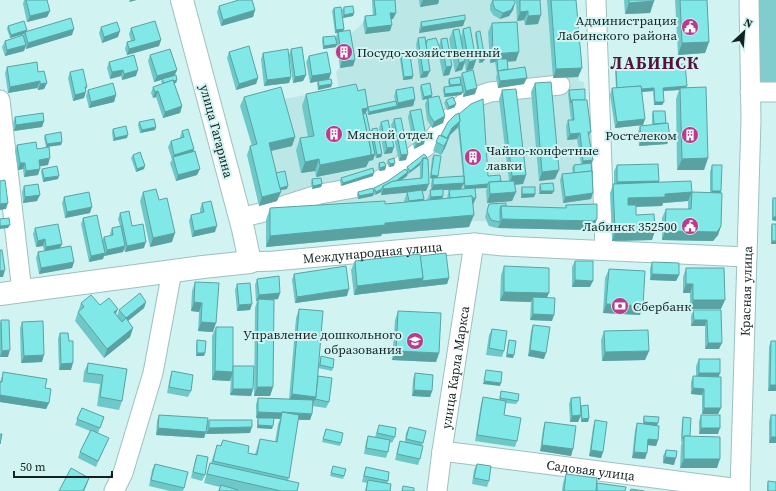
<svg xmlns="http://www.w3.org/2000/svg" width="776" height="491" viewBox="0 0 776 491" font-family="'Source Serif 4',serif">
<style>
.built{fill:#bbe7e7}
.green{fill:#81cdcd}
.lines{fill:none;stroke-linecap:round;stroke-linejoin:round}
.minor-casing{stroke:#9ec0bf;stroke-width:21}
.major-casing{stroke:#9ec0bf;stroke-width:24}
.minor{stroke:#fff;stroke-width:19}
.major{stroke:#fff;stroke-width:22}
.wall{fill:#6fc8c8;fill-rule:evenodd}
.shaded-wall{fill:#5aa2a2}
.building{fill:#81e8e8;stroke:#5aa2a2}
.labels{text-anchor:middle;stroke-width:4;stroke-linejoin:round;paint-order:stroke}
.poi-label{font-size:13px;fill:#142121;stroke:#d1f4f3;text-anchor:end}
.street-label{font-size:13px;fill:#142121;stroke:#d1f4f3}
.district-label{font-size:17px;font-weight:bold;letter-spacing:1px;fill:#51153b;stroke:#d1f4f3}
</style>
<rect width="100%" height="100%" fill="#d1f4f3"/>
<path class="built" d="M372,0H572L579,81L584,82L591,177L594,228L591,230L494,228L489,226L486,221H469V227L381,234V237L266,247V220L272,177L266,152L278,100L339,89L336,72L340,67L336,38L348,36L363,23L373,21Z"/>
<path class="green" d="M757,0H776V82H758Z"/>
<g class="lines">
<g class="minor-casing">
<g id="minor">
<path d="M596,0L605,250"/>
<path d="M750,92H776"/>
<path d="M0,100L22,292"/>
<path d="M240,218L264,212L320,194L354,188L380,180L397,169L429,144L443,126L467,100L490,92L560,85"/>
<path id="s1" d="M250,262L274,261L474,243L503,246L747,257"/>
<path id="s2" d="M442,451L740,489"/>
<path d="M114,491L123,473L153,373L172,271"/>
<path id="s3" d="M437,491L442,451L474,243"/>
<path id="s4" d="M740,491L751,120L749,0"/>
</g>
</g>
<g class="major-casing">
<path id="major" d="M0,294L203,267L250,262L243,229L182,0"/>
</g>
<use href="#minor" class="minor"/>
<use href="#major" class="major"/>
</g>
<g class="wall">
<path d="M24,0H47L50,11L47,17L27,22L23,4Z"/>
<path d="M372,0H395L396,13L393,19H391L390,31L365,34L363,23L365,16L373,15Z"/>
<path d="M419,0H439L438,4L420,7Z"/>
<path d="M492,0H515L513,10L509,16L500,19L493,15L490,10V5Z"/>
<path d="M516,0H540L538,24L525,25L524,20L517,21Z"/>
<path d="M547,0H576L582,68L578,77L553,78Z"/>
<path d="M624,0H654V1L650,13L625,14Z"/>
<path d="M675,0H707L709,42L705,53L678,55Z"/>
<path d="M219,6L255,10L253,17L221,26L217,12Z"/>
<path d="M344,7L354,13L353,16L343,18L342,10Z"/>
<path d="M334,8L355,60L353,66L340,68L337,44L336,47L323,49L322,41L323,37L336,38L337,33H335L332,11Z"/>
<path d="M465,20L463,26L419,33V29L421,22Z"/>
<path d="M492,23L516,61L508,62V69L524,84L498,88L496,77L497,74L495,62L490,63L488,32Z"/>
<path d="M8,26L27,31L72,35L26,49L25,46L24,51L5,56L2,47L5,41L23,36L24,34L10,38L7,29Z"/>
<path d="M101,27L118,37L102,43L99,33Z"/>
<path d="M131,28L161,40L159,46L127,55L125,49L127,42L131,41L129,34Z"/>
<path d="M463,29L476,60L473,69L466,71L465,63L462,70L455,72L449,39L453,30L461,37Z"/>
<path d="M476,32L483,62L479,63L475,35Z"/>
<path d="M418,38L426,42L427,40L439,46L441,39L452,66L449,75L443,76L438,52L427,54V77L420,78L416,44Z"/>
<path d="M291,49L306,75L303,81L293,83L289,55Z"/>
<path d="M229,52L258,78L256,84L236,90L227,58Z"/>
<path d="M263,53L291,77L289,83L264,86L261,59Z"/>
<path d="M150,55L177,70L175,75L177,80L176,83H174L182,106L180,113L163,118L156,97L153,98L151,93L153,87L162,84L161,82L162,80L154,82L148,61Z"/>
<path d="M309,56L331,73L329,79L310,83L306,62Z"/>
<path d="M401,56L413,76L412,79L403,80L400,59Z"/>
<path d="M109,62L136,76L122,80L121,76L110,79L107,68Z"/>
<path d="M7,67L38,72L47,83L44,89L38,90L37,88L8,93L5,73Z"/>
<path d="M616,68L687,86L686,88L708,158L704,170H677L676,99L679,90L663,91L664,102L662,105H654L653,91L642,92L645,119L643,125L615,128L610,95L612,88H616L615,71Z"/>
<path d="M70,72L85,90L84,98L73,101L68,78Z"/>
<path d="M462,73L475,94L463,97V92L461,95L444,97L443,90L444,87H449L448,82L449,79L460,78Z"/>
<path d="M318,81L332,84L331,87L318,90L317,84Z"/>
<path d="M535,83L555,179L539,181L531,92Z"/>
<path d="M421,85L432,95V98L445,116L443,123L432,128L427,120L425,104L427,99L422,100L420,88Z"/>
<path d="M88,90L116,95L114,102L89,108L86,96Z"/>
<path d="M396,90L415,99L413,106L368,115L367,110L368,107L395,101L394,96Z"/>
<path d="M502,90L526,175L523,184L515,185L516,192L512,201L487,203L486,191L487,188H475L469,227L382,234L381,236L266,247V220L270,208L385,204L404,202V201L407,192L381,195V192L375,195L374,193L373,196L358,199L357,195L358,192L374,190V188L388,181L406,170L407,167L427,157L426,191H422L423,200H427L431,190V184L432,179L430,178L432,158L434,155L438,178L463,176L458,128L450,135L445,148L441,155L433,151L436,142L441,135L459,114L488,176L501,181H509L499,99ZM420,165V178L400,181L407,176L408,173V174ZM463,183L464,189L449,190L447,198H443V190L461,189Z"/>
<path d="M569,90L585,100L591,132L589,136L592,174L591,199L563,203L560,180L562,174L573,173L572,168L574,165L581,164L577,139L567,140L566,126L568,120H571L568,94Z"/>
<path d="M358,91L366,113L370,132L372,129L382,154L381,157L376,158L375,155L373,160L369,161L366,167L316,177L315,171L301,173L296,150L300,138L308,137L302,106L306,94Z"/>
<path d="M244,97L295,137L292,146L271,151L276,173L287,189L280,190L277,201L259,206L247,155L250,146H252L240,106Z"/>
<path d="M446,100L455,107L447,110L444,103Z"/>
<path d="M410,111L424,144L414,149L408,117Z"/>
<path d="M653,111L666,123L670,138L667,144L639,146L638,132L640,126L652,125V114Z"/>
<path d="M15,117L44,121L42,127L14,131L13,123Z"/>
<path d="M394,119L406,160L399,161L391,125Z"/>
<path d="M139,122L156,127L155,130L140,133L138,125Z"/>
<path d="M381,122L392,153L384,154L379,128Z"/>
<path d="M113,129L127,138L113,141L112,132Z"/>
<path d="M182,131L194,149L193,151L197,175L176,181L170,163L172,160L168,147L171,141L180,138V137Z"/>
<path d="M45,135L62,142L61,145L46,147L44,138Z"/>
<path d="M17,145L37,149L48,165L40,166L38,175L24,177L23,169L18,170L15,151Z"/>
<path d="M133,155L144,169L136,172L131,158Z"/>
<path d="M388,160L394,166L389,167L387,163Z"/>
<path d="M379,163L386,166L385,170L379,171L378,167Z"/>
<path d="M617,165L659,181V182L692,192L710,193V172L712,165L721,191V226L718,235L713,241L662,240V218L666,209H688V201L663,203L662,206L636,207V215L652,240L612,241L610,193L613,184H614V171Z"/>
<path d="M42,169L58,179L43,182L41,172Z"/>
<path d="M373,176L341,186L340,181L341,178Z"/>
<path d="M312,179L322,184L321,187L312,189L311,183Z"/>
<path d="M540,184L552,194H539V187Z"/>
<path d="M24,186L37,201L23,203L22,192Z"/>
<path d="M522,187L535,194L534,197L521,198V190Z"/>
<path d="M143,192L159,200L172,242L150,247L140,201Z"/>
<path d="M64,197L90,213L65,218L62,203Z"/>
<path d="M773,198L776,221L772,220V201Z"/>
<path d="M202,203L215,232L192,237L189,221L191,215L200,213V209Z"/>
<path d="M489,204L506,206L565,208L566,205L594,228L591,230L498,228L489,226L485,217Z"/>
<path d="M120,213L132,226L144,248L125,252L124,249L123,252L104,256V255L103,259L89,262L81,224L83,218L102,240L104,237L110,236V234L112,228L120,226L118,219Z"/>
<path d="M772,224L776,244H771V227Z"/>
<path d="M35,228L62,244L60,248L74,262L72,268L39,274L36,258L38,252L44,251L43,246L36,247L33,234Z"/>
<path d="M420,256L449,278L447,284L354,295L351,270L355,261Z"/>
<path d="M575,261L590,287H572V267Z"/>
<path d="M652,262L679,275L676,281L650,280V268Z"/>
<path d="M504,266L547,298L552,321L530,320L531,302L500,301L501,275Z"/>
<path d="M686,268L721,309H690V293H683V277Z"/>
<path d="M609,269L640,315L603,313L605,278Z"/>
<path d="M294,274L347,296L295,303L292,280Z"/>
<path d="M257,279L280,293L278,299L272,300L273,387L270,396H254L255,308L257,301H256L255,285Z"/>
<path d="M195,282L213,332L198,331L199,312L191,311L192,291Z"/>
<path d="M237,284L252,304L250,310L237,311L235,290Z"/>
<path d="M146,302L144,308L128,321L133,328L130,337L104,358L75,321L81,303L100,305L116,314L117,316L119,310Z"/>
<path d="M299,309L318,376L329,402L326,408L312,406V414L310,420H298L288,481L297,491H218L220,487L204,483L207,472L210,463H211L217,445L220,446L223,440L248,453L255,454L260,439L275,442L278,424L280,419L274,418L272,429L257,428V421L258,418H256V404L258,398L289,399L296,318Z"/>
<path d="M693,310H721L719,349H705V326H691V316Z"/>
<path d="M398,311L439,353L436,362L392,360L395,320Z"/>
<path d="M1,320L8,357H0V323Z"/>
<path d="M22,322L42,362L21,363L20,328Z"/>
<path d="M533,325L544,359L528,356L531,331Z"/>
<path d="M216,327L233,366L253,389L251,396L230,395L231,378L230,381L212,380V336Z"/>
<path d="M492,329L504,351L502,357L486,355L489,335Z"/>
<path d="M604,331L649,351L645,360L602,361L601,340Z"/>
<path d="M60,333L69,341L71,370H59L58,339Z"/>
<path d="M197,340L205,353L204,356H196V344Z"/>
<path d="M509,340L513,358L506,357L508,343Z"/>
<path d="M771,341H776V391H768L769,347Z"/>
<path d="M321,356L333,368L332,371L318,368Z"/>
<path d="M699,359L720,373L718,377L721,408L718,414H702V395L691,394V382L693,376H696V366Z"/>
<path d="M88,363L127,369L122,401L119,410L97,406L100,384L83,382L84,372Z"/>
<path d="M172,371L191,391L188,397L167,393L170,377Z"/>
<path d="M3,372L45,388L49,403L46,409L0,402V382Z"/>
<path d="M415,373L432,391L430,397L412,396L413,379Z"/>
<path d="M501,391L518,401L516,404L506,403L504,415L517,441L515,447L475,441L481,404L483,397L499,400Z"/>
<path d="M571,398L581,415L578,422H570L569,404Z"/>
<path d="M581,406L589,418L588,422H581L580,409Z"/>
<path d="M82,408L104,417L98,433L106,444L96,467L78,458L80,452L90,431L75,425Z"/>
<path d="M159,415L207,424L209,420L250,433L206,434V432L204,438L156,435L157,421Z"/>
<path d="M701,415L718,434H699V421Z"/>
<path d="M771,415L776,443H769V421Z"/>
<path d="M644,416L657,425L658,440L656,446L648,445L645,459L632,458L635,430L637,423L643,424V419Z"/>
<path d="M683,417L690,436L717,468H680L681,445L682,442H681L682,420Z"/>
<path d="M595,420L603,452L601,458L589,456L593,427Z"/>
<path d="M545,422L573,449L571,456L540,451L543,428Z"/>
<path d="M379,425L395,437L392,443L390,442L388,452L386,458L364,454L366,442L368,436L375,437Z"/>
<path d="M409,427L423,443L422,446L420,459L418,465L395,460L398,447L400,441L405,442L406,433Z"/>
<path d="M326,429L341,443L340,446L322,442Z"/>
<path d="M666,450L674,465L663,463V456Z"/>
<path d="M197,455L205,475L202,481L191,478L195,461Z"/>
<path d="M155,464L184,488L183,491H170L149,486L152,470Z"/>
<path d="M477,464L489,481L487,487L472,484L474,470Z"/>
<path d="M333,466L344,476L343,479L330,476Z"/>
<path d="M366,467L388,481L387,484L390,491H365L367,483L362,482L364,473Z"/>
<path d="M566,474L596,486L597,483L625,491H562L563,483Z"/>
<path d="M768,481L776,491H767V485Z"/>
</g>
<g class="shaded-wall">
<path d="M130,0H137L129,2Z"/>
<path d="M423,0H439L438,4L420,7Z"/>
<path d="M654,1L650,13L625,14L629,3Z"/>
<path d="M515,3L513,10L509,16L500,19L503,13Z"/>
<path d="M255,10L253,17L221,26L223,20Z"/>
<path d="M50,11L47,17L27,22L30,16Z"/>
<path d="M528,11L524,20L517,21L520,12Z"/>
<path d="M354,13L353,16L343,18L344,15Z"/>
<path d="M390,13H396L393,19H388Z"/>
<path d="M541,15L538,24L525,25L528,16Z"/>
<path d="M465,20L463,26L419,33L422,27Z"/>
<path d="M392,25L390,31L365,34L367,28Z"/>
<path d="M74,29L72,35L26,49L28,43Z"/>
<path d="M344,29L343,32L335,33L336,30Z"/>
<path d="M27,30L26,34L25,32L24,34L10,38L11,35Z"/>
<path d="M120,31L118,37L102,43L104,37Z"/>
<path d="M161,40L159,46L127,55L129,49Z"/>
<path d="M709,42L705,53L678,55L682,43Z"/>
<path d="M337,44L336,47L323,49L324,46Z"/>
<path d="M26,45L24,51L5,56L7,50Z"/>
<path d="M440,49L438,52L424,54L426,51Z"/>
<path d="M519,52L516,61L497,62V59L495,62L490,63L493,54Z"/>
<path d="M485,59L483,62L479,63L480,60Z"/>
<path d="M355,60L353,66L340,68L342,61Z"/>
<path d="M476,60L473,69L466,71L469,62Z"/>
<path d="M465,61L462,70L455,72L459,63Z"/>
<path d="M452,66L449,75L443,76L446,67Z"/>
<path d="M582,68L578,77L553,78L556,69Z"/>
<path d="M123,70L121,76L110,79L112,72Z"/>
<path d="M138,70L136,76L122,80L124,74Z"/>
<path d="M177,70L174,76L154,82L157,76Z"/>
<path d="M430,71L427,77L420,78L423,72Z"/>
<path d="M331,73L329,79L310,83L312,76Z"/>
<path d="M306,75L303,81L293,83L295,77Z"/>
<path d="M413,76L412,79L403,80L404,77Z"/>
<path d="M291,77L289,83L264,86L267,80Z"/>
<path d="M258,78L256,84L236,90L239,84Z"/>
<path d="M527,78L524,84L498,88L500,81Z"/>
<path d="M177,80L176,83L163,87L164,84Z"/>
<path d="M40,81L37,88L8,93L10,87Z"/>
<path d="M47,83L44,89L38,90L40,84Z"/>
<path d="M332,84L331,87L318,90L319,86Z"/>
<path d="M461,84L460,87L449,88L450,85Z"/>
<path d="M687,86L685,89L680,88L679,90L662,91L663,88Z"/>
<path d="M85,87H87L84,93L86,92L84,98L73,101L75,95Z"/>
<path d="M477,88L475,94L463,97L466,91Z"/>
<path d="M654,88L653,91L616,94L617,91Z"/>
<path d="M158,91L156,97L153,98L155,92Z"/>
<path d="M463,92L461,95L444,97L445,94Z"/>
<path d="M116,95L114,102L89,108L91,102Z"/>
<path d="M432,95L431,98L422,100L424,97Z"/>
<path d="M415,99L413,106L396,109L398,103Z"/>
<path d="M655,102H664L662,105H654Z"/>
<path d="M456,104L455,107L447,110L449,107Z"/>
<path d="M182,106L180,113L163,118L165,112Z"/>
<path d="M397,106L396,109L368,115L369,112Z"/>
<path d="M368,108L363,119L362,109Z"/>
<path d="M445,116L443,123L432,128L434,122Z"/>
<path d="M645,119L643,125L615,128L617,122Z"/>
<path d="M44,121L42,127L14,131L16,125Z"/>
<path d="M460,121L458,127L450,135L445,148L441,155L444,146L452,128Z"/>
<path d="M156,127L155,130L140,133L142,130Z"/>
<path d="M580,133L577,139L567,140L570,134Z"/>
<path d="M128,135L127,138L113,141L115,138Z"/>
<path d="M295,137L292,146L266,152L269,143Z"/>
<path d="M426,137L424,144L414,149L417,143Z"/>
<path d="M670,138L667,144L639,146L641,140Z"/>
<path d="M62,142L61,145L46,147L47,144Z"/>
<path d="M394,147L392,153L384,154L387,148Z"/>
<path d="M194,149L192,155L173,159L174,155Z"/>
<path d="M375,154L373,160L369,161L366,167L316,177L320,165Z"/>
<path d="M382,154L381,157L376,158L377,155Z"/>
<path d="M408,154L406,160L399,161L401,155Z"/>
<path d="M50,158L48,165L37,167L39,160Z"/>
<path d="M708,158L704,170H677L682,159Z"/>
<path d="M319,159L315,171L301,173L305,162Z"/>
<path d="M593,160L590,167H581L583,161Z"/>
<path d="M421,162L420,165L408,174L410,171Z"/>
<path d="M20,163H25L23,169L18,170Z"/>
<path d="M395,163L394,166L389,167L390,164Z"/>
<path d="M145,166L144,169L136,172L137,169Z"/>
<path d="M386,166L385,170L379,171L380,168Z"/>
<path d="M40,169L38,175L24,177L26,171Z"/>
<path d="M200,169L197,175L176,181L178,175Z"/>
<path d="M559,170L555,179L539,181L542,172Z"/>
<path d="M408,172L407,176L390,188L429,184L426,191L381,195L383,189Z"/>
<path d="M374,173L373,176L341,186L343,183Z"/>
<path d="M431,175L438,176L437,179L430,178Z"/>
<path d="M526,175L523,184L509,185L512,176Z"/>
<path d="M59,176L58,179L43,182L44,178Z"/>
<path d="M659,181L657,188H614L617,182Z"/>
<path d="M464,183L461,189L431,191L433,185Z"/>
<path d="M322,184L321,187L312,189L313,186Z"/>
<path d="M488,184L487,188L464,189L465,186Z"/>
<path d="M288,186L287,189L275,191L276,188Z"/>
<path d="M382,189L381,192L375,195L376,192Z"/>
<path d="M541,191H554L552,194H539Z"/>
<path d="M712,191H721L719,197H710Z"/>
<path d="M281,192L277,201L259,206L262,197Z"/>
<path d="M516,192L512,201L487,203L490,194Z"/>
<path d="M692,192L688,201L663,203L662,206L624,207L628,198L665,194Z"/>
<path d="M374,193L373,196L358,199L359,196Z"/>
<path d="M593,193L591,199L563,203L565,197Z"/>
<path d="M522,194H535L534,197L521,198Z"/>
<path d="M40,195L37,201L23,203L25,197Z"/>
<path d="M443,196L440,205L427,206L431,197Z"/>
<path d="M476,198L472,207L450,200Z"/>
<path d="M424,199L420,208L409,201Z"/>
<path d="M8,203L6,209L0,210V204Z"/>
<path d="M92,207L90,213L65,218L67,212Z"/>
<path d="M474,215L469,227L382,234L381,236L266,247L270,236L385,223Z"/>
<path d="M773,217H776V221L772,220Z"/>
<path d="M502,219H597L594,228L591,230L498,228Z"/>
<path d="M10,225L8,228L0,229V226Z"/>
<path d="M217,226L215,232L192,237L194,231Z"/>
<path d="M721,226L718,235L713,241L662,240L665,231Z"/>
<path d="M655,231L652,240L612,241L615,232Z"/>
<path d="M175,233L172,242L150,247L153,238Z"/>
<path d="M45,239L43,246L36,247L38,241Z"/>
<path d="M772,241H776V244H771Z"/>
<path d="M146,242L144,248L125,252L127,246Z"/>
<path d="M62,244L59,250L44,253L46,247Z"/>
<path d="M125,246L123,252L104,256L107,250Z"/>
<path d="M105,253L103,259L89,262L91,256Z"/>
<path d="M74,262L72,268L39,274L41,268Z"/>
<path d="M5,270L3,277H0V271Z"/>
<path d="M652,274L679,275L676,281L650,280Z"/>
<path d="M423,278L420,287L354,295L357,286Z"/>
<path d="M449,278L447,284L420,287L422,281Z"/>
<path d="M575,280L593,281L590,287H572Z"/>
<path d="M686,284H693L690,293H683Z"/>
<path d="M349,289L347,296L295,303L297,297Z"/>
<path d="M504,292L549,293L545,302L533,297L531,302L500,301Z"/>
<path d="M280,293L278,299L258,301V299L257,301H256L259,295Z"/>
<path d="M693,300H725L721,309H690Z"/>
<path d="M146,302L144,308L124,324L126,318Z"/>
<path d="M194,302L202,303L199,312L191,311Z"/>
<path d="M252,304L250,310L237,311L239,305Z"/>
<path d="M606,304L643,306L640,315L603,313Z"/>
<path d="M118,309L114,318V312Z"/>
<path d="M533,314L554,315L552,321L530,320Z"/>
<path d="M694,320H707L705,326H691Z"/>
<path d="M201,322L216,323L213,332L198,331Z"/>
<path d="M133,328L130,337L104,358L107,349Z"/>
<path d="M708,343H722L719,349H705Z"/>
<path d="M10,350L8,357H0L2,351Z"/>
<path d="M530,350L546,353L544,359L528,356Z"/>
<path d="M396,351L439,353L436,362L392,360Z"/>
<path d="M649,351L645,360L602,361L605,352Z"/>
<path d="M197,353H205L204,356H196Z"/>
<path d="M507,354L514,355L513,358L506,357Z"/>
<path d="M44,355L42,362L21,363L24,356Z"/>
<path d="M73,363L71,370H59L61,364Z"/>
<path d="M215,371L233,372L230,381L212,380Z"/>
<path d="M699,373H720L718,379H696Z"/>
<path d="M484,381L501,383L500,386L483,384Z"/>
<path d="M770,385H776V391H768Z"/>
<path d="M257,387H273L270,396H254Z"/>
<path d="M693,388L704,389L702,395L691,394Z"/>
<path d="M233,389H253L251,396L230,395Z"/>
<path d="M414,390L432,391L430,397L412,396Z"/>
<path d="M292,394L316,397L312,406L288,403Z"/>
<path d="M0,395L49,403L46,409L0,402Z"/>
<path d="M704,408H721L718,414H702Z"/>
<path d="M258,412L282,413L280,419L256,418Z"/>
<path d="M282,413L312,414L310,420L281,419Z"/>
<path d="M581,415L578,422H570L572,416Z"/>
<path d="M589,418L588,422H581L582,419Z"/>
<path d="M644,422L658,423L657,426L643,425Z"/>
<path d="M258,425L273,426L272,429L257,428Z"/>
<path d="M252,427L250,433L206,434L209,428Z"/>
<path d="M158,428L206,432L204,438L156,435Z"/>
<path d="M701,428H720L718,434H699Z"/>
<path d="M771,437H776V443H769Z"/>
<path d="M648,439L658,440L656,446L646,445Z"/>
<path d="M542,445L573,449L571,456L540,451Z"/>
<path d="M591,450L603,452L601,458L589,456Z"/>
<path d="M634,452L647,453L645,459L632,458Z"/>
<path d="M665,457L676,458L674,465L663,463Z"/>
<path d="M684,459H720L717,468H680Z"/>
<path d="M89,478L87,484L84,491H83Z"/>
</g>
<g class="building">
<path d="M26,0H47L50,11L30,16Z"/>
<path d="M239,0H252L255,10L223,20L219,6Z"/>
<path d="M374,0H395L396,13H390L392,25L367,28L365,16L376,15Z"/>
<path d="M493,0H515V3L511,10L503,13L495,9L493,4Z"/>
<path d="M520,0H540L541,15L528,16V11L520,12Z"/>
<path d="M551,0H576L582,68L556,69Z"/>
<path d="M629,0H654V1L629,3Z"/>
<path d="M680,0H707L709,42L682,43Z"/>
<path d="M353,6L354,13L344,15V7Z"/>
<path d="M341,7L344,29L336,30L334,8Z"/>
<path d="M465,15V20L422,27L421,22Z"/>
<path d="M71,18L74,29L28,43L25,32Z"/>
<path d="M24,21L27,30L11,35L8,26Z"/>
<path d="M155,21L161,40L129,49L127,42L135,40L131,28Z"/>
<path d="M117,22L120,31L104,37L101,27Z"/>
<path d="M517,22L519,52L493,54L492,23Z"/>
<path d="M470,27L476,60L469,62L463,29Z"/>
<path d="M459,29L465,61L459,63L453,30Z"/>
<path d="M350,30L355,60L342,61L338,32Z"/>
<path d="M480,31L485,59L480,60L476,32Z"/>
<path d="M23,35L26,45L7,50L5,41Z"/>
<path d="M335,36L337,44L324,46L323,37Z"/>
<path d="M425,37L430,71L423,72L418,38Z"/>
<path d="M436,38L440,49L427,51L426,42H427V40Z"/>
<path d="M447,38L452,66L446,67L441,39Z"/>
<path d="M249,46L258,78L239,84L229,52Z"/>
<path d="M302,47L306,75L295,77L291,49Z"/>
<path d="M170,49L177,70L157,76L150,55Z"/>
<path d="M288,49L291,77L267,80L263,53Z"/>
<path d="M327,52L331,73L312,76L309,56Z"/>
<path d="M134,55L138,70L124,74L123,70L112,72L109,62Z"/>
<path d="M410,55L413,76L404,77L401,56Z"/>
<path d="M497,59H507L508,69L498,71Z"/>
<path d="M37,62L38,72L44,71L47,83L40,84V81L10,87L7,67Z"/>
<path d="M685,64L687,86L663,88L664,102H655L654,88L641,89V86L617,88L616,68Z"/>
<path d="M525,67L527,78L500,81L498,71Z"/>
<path d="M83,69L87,87H85L86,92L75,95L70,72Z"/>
<path d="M473,70L477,88L466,91L462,73Z"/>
<path d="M176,75L177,80L174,81L173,80L164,83L162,79Z"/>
<path d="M460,77L461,84L450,85L449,79Z"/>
<path d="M331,79L332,84L319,86L318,81Z"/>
<path d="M173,80L182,106L165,112L158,91L155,92L153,87Z"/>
<path d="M551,82L559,170L542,172L535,83Z"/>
<path d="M113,83L116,95L91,102L88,90Z"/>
<path d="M430,83L432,95L424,97L421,85Z"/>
<path d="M356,84L358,91L365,89L368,108L362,109L371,150V155L320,165L319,159L305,162L300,138L314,136L306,94Z"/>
<path d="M462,85L463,92L445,94L444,87Z"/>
<path d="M641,86L645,119L617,122L612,88Z"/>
<path d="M281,87L295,137L269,143L281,192L262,197L250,146L257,144L244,97Z"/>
<path d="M413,87L415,99L398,103L396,90Z"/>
<path d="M706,87L708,158L682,159L680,88Z"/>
<path d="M516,89L526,175L512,176L502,90Z"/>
<path d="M585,89V100H572L571,103L569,90Z"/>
<path d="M439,96L445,116L434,122L429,114L428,98Z"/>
<path d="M453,97L456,104L449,107L446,100Z"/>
<path d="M483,99L488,176L500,175L501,181L489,182L488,184L465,186L459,124L460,121L459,114L471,104Z"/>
<path d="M572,100H587L591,132H588L593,160L583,161L580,133L570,134L568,120H574Z"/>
<path d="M396,101L397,106L369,112L368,107Z"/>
<path d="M421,109L426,137L417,143L410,111Z"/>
<path d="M653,111H665L666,123L654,124Z"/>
<path d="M43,113L44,121L16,125L15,117Z"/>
<path d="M366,113L375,154L371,155V150L363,114Z"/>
<path d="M459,113L460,121L452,128L447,138L441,135L448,122L455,115Z"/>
<path d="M401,118L408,154L401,155L394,119Z"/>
<path d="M154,119L156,127L142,130L139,122Z"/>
<path d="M388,120L394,147L387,148L381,122Z"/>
<path d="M668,123L670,138L641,140L640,126Z"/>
<path d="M126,126L128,135L115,138L113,129Z"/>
<path d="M377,128L382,154L377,155L372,129Z"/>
<path d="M188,129L194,149L174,155L171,141L184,137L182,131Z"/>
<path d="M61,132L62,142L47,144L45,135Z"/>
<path d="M439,135L448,139L444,146L436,142Z"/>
<path d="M36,142L37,149L49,147L50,158L39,160L40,169L26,171L25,163H20L17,145Z"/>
<path d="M195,151L200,169L178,175L173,157Z"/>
<path d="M140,152L145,166L137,169L133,155Z"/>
<path d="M424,154L427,157L425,158H423L421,162L410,171L407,167Z"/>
<path d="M434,155L441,156L438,176L431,175Z"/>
<path d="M394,158L395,163L390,164L388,160Z"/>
<path d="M423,158L428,159L429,184L383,189V186L393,181L422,178Z"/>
<path d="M384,162L386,166L380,168L379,163Z"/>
<path d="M591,163L592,173V171L574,173V165Z"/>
<path d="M658,164L659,181L617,182V165Z"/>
<path d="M712,165H722L721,191H712Z"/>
<path d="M57,166L59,176L44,178L42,169Z"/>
<path d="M373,168L374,173L343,183L341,178Z"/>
<path d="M405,169L408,172L396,181H393L383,186L382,189L376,192L374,188L388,181Z"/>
<path d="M285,171L288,186L280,188L276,173Z"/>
<path d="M592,171L593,193L565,197L562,174Z"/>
<path d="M464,176V183L433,185V178Z"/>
<path d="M321,178L322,184L313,186L312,179Z"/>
<path d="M5,180L8,203L0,204V181Z"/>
<path d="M514,181L516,192L490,194L489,182Z"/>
<path d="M691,181L692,192L665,194V197L628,198V205H636V215L654,214L655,231L615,232L613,184Z"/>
<path d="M553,183L554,191H541L540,184Z"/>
<path d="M38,184L40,195L25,197L24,186Z"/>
<rect x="522" y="187" width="13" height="7"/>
<path d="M373,188L374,193L359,196L358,192Z"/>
<path d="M475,188L476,198H472V196L450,198L449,190Z"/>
<path d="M156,189L159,200L167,198L175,233L153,238L143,192Z"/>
<path d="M443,189V196L431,197L430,190Z"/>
<path d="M422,190L424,199L409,201L407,192Z"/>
<path d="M89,192L92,207L67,212L64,197Z"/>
<path d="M692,192L722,193L721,226L717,232L665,231L666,209H691Z"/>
<path d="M472,196L474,215L385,223V225L270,236V208L385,201V204Z"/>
<rect x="773" y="198" width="3" height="19"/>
<path d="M211,201L217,226L194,231L191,215L204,212L202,203Z"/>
<path d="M506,203V206H501L500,209V222L491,220L487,211L489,204Z"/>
<path d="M597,204V219L594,221L502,219L501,206L566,208V205Z"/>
<path d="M129,211L132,226L143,224L146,242L127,246L120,213Z"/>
<path d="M97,215L105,253L91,256L83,218Z"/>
<path d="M9,218L10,225L0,226V219Z"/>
<path d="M58,224L62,244L46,247L45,239L38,241L35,228Z"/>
<rect x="772" y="224" width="4" height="17"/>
<path d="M121,226L125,246L107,250L104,237L113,235L112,228Z"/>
<path d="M71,246L74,262L41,268L38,252Z"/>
<path d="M0,250H2L5,270L0,271Z"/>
<path d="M446,253L449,278L422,281L423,278L420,256Z"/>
<path d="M420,254L423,278L357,286L355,261Z"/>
<path d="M575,261H593V281L575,280Z"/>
<path d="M652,262L679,263V275L652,274Z"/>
<path d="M346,266L349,289L297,297L294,274Z"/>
<path d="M504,266L549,268V293L504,292Z"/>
<path d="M686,268H724L725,300H693V284H686Z"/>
<path d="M609,269L645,271L643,306L606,304Z"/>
<path d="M279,276L280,293L259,295L257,279Z"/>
<path d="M195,282L219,283L216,323L201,322L202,303L194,302Z"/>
<path d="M250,283L252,304L239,305L237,284Z"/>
<path d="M140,293L146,302L126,318L119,310Z"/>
<path d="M91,295L100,305L109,298L118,309L114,312L122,322L126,318L133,328L107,349L78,312L84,307L81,303Z"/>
<path d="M533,297L555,298L554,315L533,314Z"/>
<path d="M258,299L274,300L273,387H257Z"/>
<path d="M299,309L323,311L316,397L292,394Z"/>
<path d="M693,310H721L722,343H708L707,320H694Z"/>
<path d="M398,311L441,313L439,353L396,351Z"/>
<path d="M1,320H9L10,350L2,351Z"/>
<path d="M43,321L44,355L24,356L22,322Z"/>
<path d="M533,325L550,327L546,353L530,350Z"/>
<path d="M216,327H233V372L215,371Z"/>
<path d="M492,329L507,331L504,351L489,348Z"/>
<path d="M648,330L649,351L605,352L604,331Z"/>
<path d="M60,333H68L69,341H73V363L61,364Z"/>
<path d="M197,340L206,341L205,353H197Z"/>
<path d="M509,340L516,341L514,355L507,354Z"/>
<path d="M771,341H776V385H770Z"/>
<path d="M321,356L334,359L333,368L320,365Z"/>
<rect x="699" y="359" width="21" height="14"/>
<path d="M88,363L127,369L122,401L100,397L103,375L87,373Z"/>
<path d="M233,366H254L253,389H233Z"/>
<path d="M486,370L502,372L501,383L484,381Z"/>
<path d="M172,371L193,375L191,391L169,387Z"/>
<path d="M3,372L47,379L45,388L51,389L49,403L0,395V382H2Z"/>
<path d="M415,373L433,375L432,391L414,390Z"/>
<path d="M318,376L332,378L329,402L315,399L316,397Z"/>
<path d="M693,376L721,377V408H704V389L693,388Z"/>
<path d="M501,391L519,394L518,401L500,398Z"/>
<path d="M483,397L506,401L504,415L521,418L517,441L477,435Z"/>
<path d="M580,397L581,415L572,416L571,398Z"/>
<path d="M258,398L313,400L312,414L282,412V413L258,412Z"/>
<path d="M588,405L589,418L582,419L581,406Z"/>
<path d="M82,408L104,417L100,428L77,419Z"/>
<path d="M282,412L299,415L289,478L213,461L217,445L221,446L223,440L249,446L248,453L257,455L260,439L277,442Z"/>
<path d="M159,415L208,418L206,432L158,428Z"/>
<rect x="701" y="415" width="19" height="13"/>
<rect x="771" y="415" width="5" height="22"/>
<path d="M644,416L659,417L658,423L644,422Z"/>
<path d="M683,417L691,418L690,436H684L683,439L682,438Z"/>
<path d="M258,418H274L273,426L258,425Z"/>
<path d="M209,420H252V427L209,428Z"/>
<path d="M595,420L607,422L603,452L591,450Z"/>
<path d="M545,422L576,426L573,449L542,445Z"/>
<path d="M637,423L659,426L658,440L648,439L647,453L634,452Z"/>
<path d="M379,425L396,428L395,437L377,433Z"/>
<path d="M409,427L426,431L423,443L406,439Z"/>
<path d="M326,429L343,433L341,443L323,439Z"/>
<path d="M91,430L109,438L98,461L80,452Z"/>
<path d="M0,434H2L0,444Z"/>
<path d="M368,436L390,440L388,452L366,448Z"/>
<path d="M684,436L720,437V459H684Z"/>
<path d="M400,441L423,446L420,459L397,454Z"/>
<path d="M666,450L677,451L676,458L665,457Z"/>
<path d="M197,455L208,457L205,475L193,472Z"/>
<path d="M210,463L299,483L297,491H281L207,474Z"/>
<path d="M155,464L188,472L184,488L151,480Z"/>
<path d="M477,464L491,466L489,481L474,478Z"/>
<path d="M333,466L346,469L344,476L331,473Z"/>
<path d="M366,467L389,472L388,481L364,476Z"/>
<path d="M71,468L89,478L83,491H59Z"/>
<path d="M566,474L597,478L596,491H564Z"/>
<path d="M368,480L391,484L390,491H366Z"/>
<path d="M768,481L776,482V491H768Z"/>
<path d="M597,483L626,487L625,491H597Z"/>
<path d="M221,485L238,490V491H219Z"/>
<path d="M403,486L414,488V491H402Z"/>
<path d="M631,489L644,491H630Z"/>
</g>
<defs>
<g id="civic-disc" transform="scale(0.9)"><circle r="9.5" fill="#b83c8b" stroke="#d1f4f3"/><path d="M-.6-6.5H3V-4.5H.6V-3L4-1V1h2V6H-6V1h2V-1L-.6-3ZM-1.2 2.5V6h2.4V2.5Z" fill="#fff"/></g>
<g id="building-disc" transform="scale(0.9)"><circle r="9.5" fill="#b83c8b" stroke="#d1f4f3"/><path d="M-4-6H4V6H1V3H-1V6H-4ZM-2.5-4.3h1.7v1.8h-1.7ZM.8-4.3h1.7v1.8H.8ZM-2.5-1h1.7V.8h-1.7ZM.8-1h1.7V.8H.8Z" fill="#fff"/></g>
<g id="bank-disc" transform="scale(0.9)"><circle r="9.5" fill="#b83c8b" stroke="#d1f4f3"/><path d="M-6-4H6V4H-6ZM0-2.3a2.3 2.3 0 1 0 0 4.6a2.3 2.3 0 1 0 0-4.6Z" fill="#fff"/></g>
<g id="school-disc" transform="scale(0.9)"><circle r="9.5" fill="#b83c8b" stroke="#d1f4f3"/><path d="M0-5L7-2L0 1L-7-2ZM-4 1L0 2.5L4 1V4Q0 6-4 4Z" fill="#fff"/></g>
</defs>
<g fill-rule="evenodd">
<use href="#civic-disc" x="690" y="27"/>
<use href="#building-disc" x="344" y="52"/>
<use href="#building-disc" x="334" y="134"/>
<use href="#building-disc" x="690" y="135"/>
<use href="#building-disc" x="473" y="157"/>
<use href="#civic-disc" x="690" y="226"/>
<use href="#bank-disc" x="620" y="306"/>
<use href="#school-disc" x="415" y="341"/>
</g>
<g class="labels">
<g class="poi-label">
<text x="677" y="25">Администрация<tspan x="677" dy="15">Лабинского района</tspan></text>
<text x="357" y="57" text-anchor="start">Посудо-хозяйственный</text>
<text x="347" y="139" text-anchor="start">Мясной отдел</text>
<text x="677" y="140">Ростелеком</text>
<text x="486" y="155" text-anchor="start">Чайно-конфетные<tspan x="486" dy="15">лавки</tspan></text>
<text x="677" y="231">Лабинск 352500</text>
<text x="633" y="311" text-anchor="start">Сбербанк</text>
<text x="402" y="339">Управление дошкольного<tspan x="402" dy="15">образования</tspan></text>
</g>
<g class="street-label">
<text transform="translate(217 131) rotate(75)" y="5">улица Гагарина</text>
<text dy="5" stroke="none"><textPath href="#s1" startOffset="123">Международная улица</textPath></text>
<text dy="5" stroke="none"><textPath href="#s4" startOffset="200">Красная улица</textPath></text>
<text dy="5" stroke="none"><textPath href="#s3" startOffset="125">улица Карла Маркса</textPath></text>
<text dy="5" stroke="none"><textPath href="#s2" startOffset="150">Садовая улица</textPath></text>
</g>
<g class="district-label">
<text x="655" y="69">ЛАБИНСК</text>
</g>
</g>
<g transform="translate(744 32) rotate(26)" stroke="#d1f4f3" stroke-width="3" paint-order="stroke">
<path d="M0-3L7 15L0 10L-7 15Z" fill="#142121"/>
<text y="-6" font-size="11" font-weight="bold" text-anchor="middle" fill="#142121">N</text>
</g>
<path d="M14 471v6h98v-6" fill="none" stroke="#142121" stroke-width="2"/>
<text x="20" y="471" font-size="12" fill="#142121" stroke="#d1f4f3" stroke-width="3" paint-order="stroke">50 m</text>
</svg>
